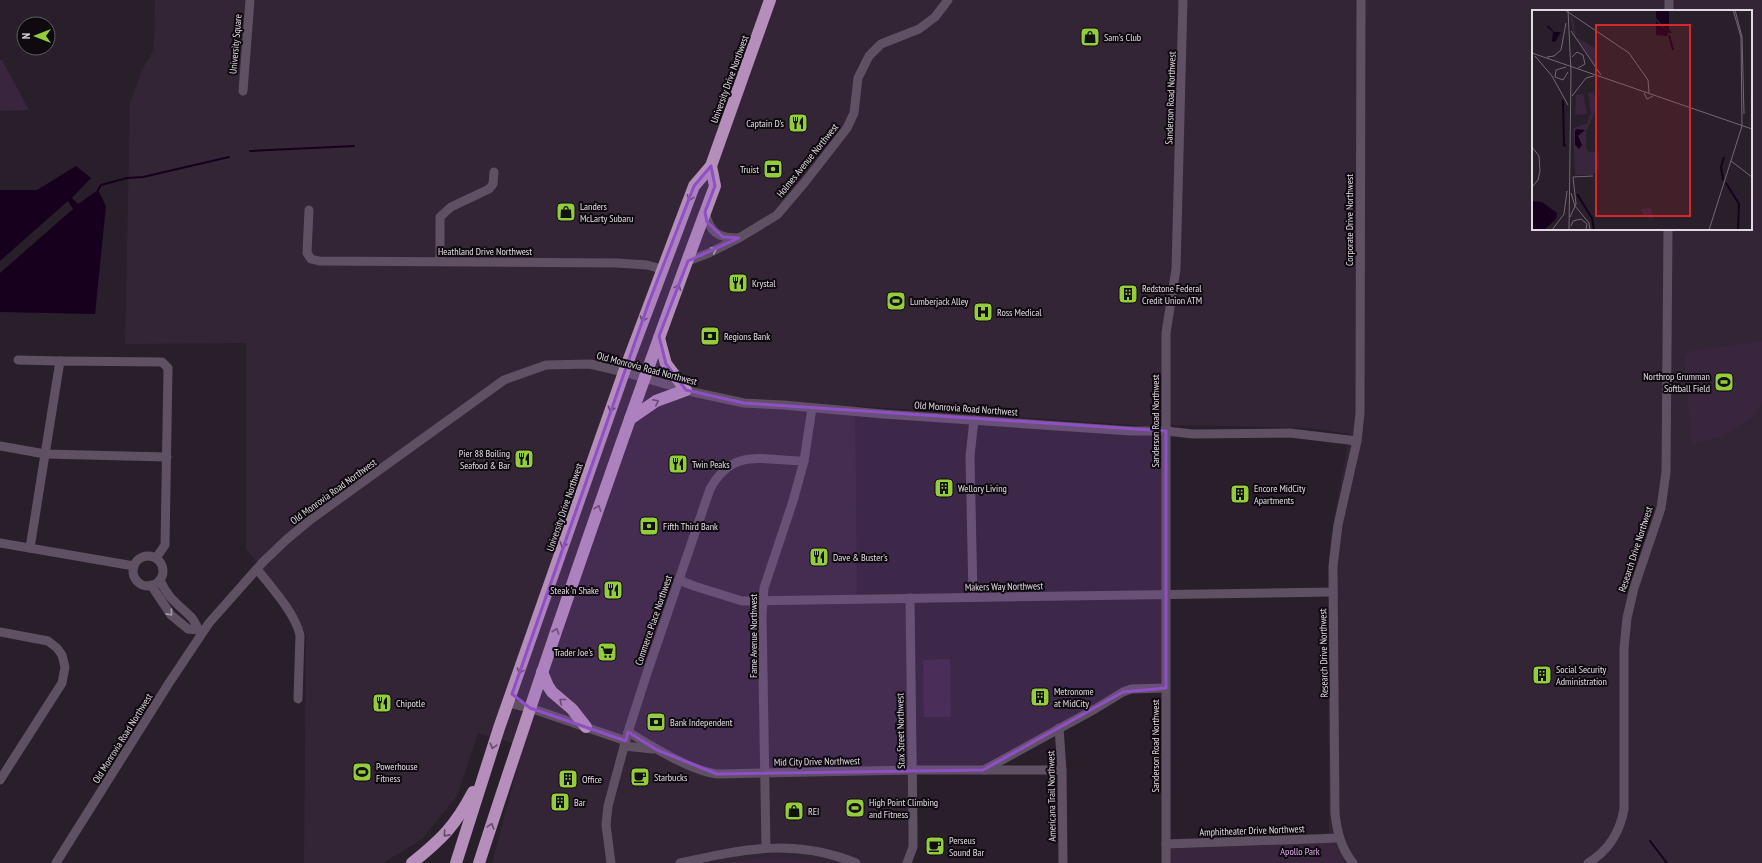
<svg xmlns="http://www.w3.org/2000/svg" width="1762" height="863" viewBox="0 0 1762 863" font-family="'PT Sans Narrow',sans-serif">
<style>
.built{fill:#332535;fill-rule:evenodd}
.green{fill:#39253d}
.water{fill:#17001d}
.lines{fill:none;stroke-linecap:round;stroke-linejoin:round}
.stream{stroke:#17001d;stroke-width:2}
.minor{stroke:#605063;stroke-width:9}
.highway{stroke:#b58ebc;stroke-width:12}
.oneway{stroke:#624c66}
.oneway2{stroke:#a69ba8}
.marked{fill:#8f4fc6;fill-opacity:0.2;stroke:#8f4fc6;stroke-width:3;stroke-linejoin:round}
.labels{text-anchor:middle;stroke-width:4;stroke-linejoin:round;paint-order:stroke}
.poi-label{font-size:10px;fill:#e0d9e1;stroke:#0e0a0f;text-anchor:start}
.street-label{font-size:10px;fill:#e0d9e1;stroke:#0e0a0f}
.park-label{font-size:10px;fill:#e5acf0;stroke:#0e0a0f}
.inset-river{fill:none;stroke:#17001d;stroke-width:2}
.inset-road{fill:none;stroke:#726973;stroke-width:1}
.view{fill:#d62828;fill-opacity:0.15;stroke:#d62828;stroke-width:2}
.inset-edge{fill:none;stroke:#e0d9e1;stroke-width:2}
</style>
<rect width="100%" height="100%" fill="#281f2a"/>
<path class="built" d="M155,0H1762V863H1346L1329,841L1328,585L1330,541L1350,434L1308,428L1172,425L1161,427L855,406L857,602H907L910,835L908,851L903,863H492L523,746L478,733L457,796L422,839L383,863H304L306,635L300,621L282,595L246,548V343L125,344L130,103L142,70L154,49ZM1533,11H1751V229H1533Z"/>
<g class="green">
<path d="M0,60H2L29,110L0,111Z"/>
<path d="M1762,341V403L1752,417L1723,436L1691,444L1685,361L1686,355L1690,351Z"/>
<path d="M950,659L951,717H924L923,660Z"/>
<path d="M1334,842L1346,863H1166V844Z"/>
<path d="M759,858H787L821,863H727Z"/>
</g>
<path class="water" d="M76,166L91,178L72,198L78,204L98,190L106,206L95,314L0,312V273L73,209L68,201L0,261V190H37Z"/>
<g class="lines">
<g class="stream">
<path d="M250,151L354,146"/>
<path d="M98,190L101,185L127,178L143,177L229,157"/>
<path d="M1650,841L1667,863"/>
</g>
<g class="minor">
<path d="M1669,11V0"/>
<path d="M243,91L250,0"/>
<path d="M309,210L307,253L311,259L319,261L617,263L647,265L662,269"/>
<path d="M705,212C710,232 717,238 738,238"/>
<path d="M440,261V217L451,207L489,189L493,184L494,172"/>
<path d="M688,261L709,253L739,238L777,215L805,182L847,128L854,113L858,78L869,56L881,44L919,29L935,17L948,0"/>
<path d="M18,360L60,361"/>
<path d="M0,446L45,454L167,457"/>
<path d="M0,543L134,566"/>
<path d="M30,548L60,361L162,362L168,368L165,545L156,558"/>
<circle cx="148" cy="571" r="15"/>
<path d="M257,569C271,587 295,613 300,635L298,699"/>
<path d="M160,580C169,600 177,603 192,618C196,623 197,629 202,633"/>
<path d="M679,580L694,586L742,601L1332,592"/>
<path d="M151,585L171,615L188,629L198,630"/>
<path d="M973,597L970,456L974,420"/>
<path d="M0,632L48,641L57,648L62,655L65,667L62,683L0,780"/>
<path d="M508,703L530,708L626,741"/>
<path d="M1059,728L1062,770L1063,863"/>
<path d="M628,732C651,746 691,771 717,774L912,770H1062"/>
<path d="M624,746L653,749"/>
<path d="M984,770L1095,709L1123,692L1131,689L1166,688"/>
<path d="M1166,844L1339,838"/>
<path d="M766,848L762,615L764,588L793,501L804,461L812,408"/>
<path d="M56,863L169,683L209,623L263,562L286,540L310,520L504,380L546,365L590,364L624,372L693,392L744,403L783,405L883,414L1131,431H1166L1193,434L1290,433L1357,441"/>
<path d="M611,863L606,825L608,806L628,732L647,673L710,489C734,446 763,461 804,461"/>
<path d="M680,863C743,849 794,838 856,863"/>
<path d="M907,863L913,847V828L910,598"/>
<path d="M1166,863V333L1176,269L1183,0"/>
<path d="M1353,863C1341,848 1337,832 1335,813L1333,566L1338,525L1357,441L1360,413L1361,0"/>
<path d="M1588,863C1608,851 1620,832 1624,809V648L1627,618L1634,588L1661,508L1666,472L1668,229"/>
</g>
<g class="highway">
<path d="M630,419L656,401L686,390L666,364L659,338"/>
<path d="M542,672L548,686L552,692L572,709L586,727"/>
<path d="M412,863C442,839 455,826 473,792"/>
<path d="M456,863L499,728L624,372L694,186L711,166L770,0"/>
<path d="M479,863C553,636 631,410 715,186L711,166"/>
</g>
</g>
<defs><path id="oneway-chevron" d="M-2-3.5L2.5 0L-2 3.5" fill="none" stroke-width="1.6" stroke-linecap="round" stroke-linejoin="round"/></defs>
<g class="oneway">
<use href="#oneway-chevron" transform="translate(690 198) rotate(111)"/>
<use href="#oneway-chevron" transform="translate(678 287) rotate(-69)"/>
<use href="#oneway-chevron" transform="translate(643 319) rotate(110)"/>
<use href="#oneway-chevron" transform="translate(656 402) rotate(-26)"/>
<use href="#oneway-chevron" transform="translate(611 409) rotate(109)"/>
<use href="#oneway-chevron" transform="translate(598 508) rotate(-71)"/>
<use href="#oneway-chevron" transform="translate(563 545) rotate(109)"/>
<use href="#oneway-chevron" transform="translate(556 631) rotate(-71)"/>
<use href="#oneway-chevron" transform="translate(520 671) rotate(110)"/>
<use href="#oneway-chevron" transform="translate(562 701) rotate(-142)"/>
<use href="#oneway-chevron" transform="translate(493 746) rotate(107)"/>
<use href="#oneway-chevron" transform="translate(491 826) rotate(-72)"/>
<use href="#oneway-chevron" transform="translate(446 834) rotate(132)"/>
</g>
<g class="oneway2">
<use href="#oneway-chevron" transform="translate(714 250) rotate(-25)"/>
<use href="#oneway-chevron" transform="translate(170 613) rotate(48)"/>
</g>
<path class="marked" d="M711,166L715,186L705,212L707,222L723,237L739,238L688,261L659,336L666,364L686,390L744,403L1166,431V688L1123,692L983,770L717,774L657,750L628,732L626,741L530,708L512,694L649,302L694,186Z"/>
<defs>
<g id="shop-square" transform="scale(1)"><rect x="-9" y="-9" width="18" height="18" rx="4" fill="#94cc3c" stroke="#0e0a0f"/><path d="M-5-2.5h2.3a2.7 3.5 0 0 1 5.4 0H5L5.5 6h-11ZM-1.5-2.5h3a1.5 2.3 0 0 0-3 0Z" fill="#111"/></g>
<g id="restaurant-square" transform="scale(1)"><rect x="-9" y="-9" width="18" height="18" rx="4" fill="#94cc3c" stroke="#0e0a0f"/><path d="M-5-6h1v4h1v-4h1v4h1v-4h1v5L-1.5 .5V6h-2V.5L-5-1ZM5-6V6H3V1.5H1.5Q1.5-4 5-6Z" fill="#111"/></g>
<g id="bank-square" transform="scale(1)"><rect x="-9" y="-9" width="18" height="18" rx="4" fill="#94cc3c" stroke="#0e0a0f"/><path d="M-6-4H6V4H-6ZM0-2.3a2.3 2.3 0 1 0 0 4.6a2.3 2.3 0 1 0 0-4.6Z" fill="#111"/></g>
<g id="building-square" transform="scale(1)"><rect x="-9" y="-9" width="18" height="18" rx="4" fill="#94cc3c" stroke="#0e0a0f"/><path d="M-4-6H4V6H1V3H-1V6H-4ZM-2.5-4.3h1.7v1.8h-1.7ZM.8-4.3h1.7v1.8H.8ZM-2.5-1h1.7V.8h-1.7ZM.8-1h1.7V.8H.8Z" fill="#111"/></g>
<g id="stadium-square" transform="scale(1)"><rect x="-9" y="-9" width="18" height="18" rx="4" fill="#94cc3c" stroke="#0e0a0f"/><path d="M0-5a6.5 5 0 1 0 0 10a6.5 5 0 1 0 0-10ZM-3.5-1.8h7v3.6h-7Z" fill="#111"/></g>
<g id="hospital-square" transform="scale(1)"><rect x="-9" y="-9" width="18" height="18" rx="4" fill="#94cc3c" stroke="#0e0a0f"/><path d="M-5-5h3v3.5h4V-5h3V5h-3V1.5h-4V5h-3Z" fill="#111"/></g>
<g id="supermarket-square" transform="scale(1)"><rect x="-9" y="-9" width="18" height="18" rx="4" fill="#94cc3c" stroke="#0e0a0f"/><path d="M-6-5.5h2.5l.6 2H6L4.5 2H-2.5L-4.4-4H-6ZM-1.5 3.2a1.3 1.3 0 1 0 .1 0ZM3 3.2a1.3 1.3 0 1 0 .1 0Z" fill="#111"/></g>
<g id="cafe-square" transform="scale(1)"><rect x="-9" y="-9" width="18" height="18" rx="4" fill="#94cc3c" stroke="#0e0a0f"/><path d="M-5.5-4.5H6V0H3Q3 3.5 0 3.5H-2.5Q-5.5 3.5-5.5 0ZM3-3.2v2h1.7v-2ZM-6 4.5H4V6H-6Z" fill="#111"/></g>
</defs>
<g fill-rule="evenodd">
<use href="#shop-square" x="1090" y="37"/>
<use href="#restaurant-square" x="798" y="123"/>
<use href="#bank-square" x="773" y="169"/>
<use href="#shop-square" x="566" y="212"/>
<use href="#restaurant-square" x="738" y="283"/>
<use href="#building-square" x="1128" y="294"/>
<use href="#stadium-square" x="896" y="301"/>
<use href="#hospital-square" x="983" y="312"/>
<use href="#bank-square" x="710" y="336"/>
<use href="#stadium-square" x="1724" y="382"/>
<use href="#restaurant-square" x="524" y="459"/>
<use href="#restaurant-square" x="678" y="464"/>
<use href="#building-square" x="944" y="488"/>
<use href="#building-square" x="1240" y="494"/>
<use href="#bank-square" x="649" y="526"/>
<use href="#restaurant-square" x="819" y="557"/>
<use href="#restaurant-square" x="613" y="590"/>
<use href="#supermarket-square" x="607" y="652"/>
<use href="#building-square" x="1542" y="675"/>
<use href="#building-square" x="1040" y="697"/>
<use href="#restaurant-square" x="382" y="703"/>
<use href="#bank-square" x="656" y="722"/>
<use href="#stadium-square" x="362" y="772"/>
<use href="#cafe-square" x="640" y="777"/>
<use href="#building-square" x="568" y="779"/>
<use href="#building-square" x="560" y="802"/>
<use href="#stadium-square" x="855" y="808"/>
<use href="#shop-square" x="794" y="811"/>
<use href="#cafe-square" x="935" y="846"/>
</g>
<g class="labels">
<g class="poi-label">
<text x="1104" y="41">Sam's Club</text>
<text x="784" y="127" text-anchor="end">Captain D's</text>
<text x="759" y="173" text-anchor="end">Truist</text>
<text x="580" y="210">Landers<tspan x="580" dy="12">McLarty Subaru</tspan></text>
<text x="752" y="287">Krystal</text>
<text x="1142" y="292">Redstone Federal<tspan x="1142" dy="12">Credit Union ATM</tspan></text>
<text x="910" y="305">Lumberjack Alley</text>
<text x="997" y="316">Ross Medical</text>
<text x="724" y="340">Regions Bank</text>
<text x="1710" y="380" text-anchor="end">Northrop Grumman<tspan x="1710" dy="12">Softball Field</tspan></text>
<text x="510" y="457" text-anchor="end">Pier 88 Boiling<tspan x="510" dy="12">Seafood &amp; Bar</tspan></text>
<text x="692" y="468">Twin Peaks</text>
<text x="958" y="492">Wellory Living</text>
<text x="1254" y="492">Encore MidCity<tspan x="1254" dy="12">Apartments</tspan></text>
<text x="663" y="530">Fifth Third Bank</text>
<text x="833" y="561">Dave &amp; Buster's</text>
<text x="599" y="594" text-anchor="end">Steak 'n Shake</text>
<text x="593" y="656" text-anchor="end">Trader Joe's</text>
<text x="1556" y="673">Social Security<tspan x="1556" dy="12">Administration</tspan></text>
<text x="1054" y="695">Metronome<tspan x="1054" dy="12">at MidCity</tspan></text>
<text x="396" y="707">Chipotle</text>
<text x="670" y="726">Bank Independent</text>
<text x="376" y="770">Powerhouse<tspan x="376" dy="12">Fitness</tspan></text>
<text x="654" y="781">Starbucks</text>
<text x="582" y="783">Office</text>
<text x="574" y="806">Bar</text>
<text x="869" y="806">High Point Climbing<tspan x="869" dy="12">and Fitness</tspan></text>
<text x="808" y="815">REI</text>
<text x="949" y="844">Perseus<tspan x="949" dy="12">Sound Bar</tspan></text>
</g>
<g class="street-label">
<text transform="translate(235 44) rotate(-85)" y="4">University Square</text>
<text transform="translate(729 79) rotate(-70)" y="4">University Drive Northwest</text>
<text transform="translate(1170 98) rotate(-88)" y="4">Sanderson Road Northwest</text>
<text transform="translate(807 160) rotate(-51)" y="4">Holmes Avenue Northwest</text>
<text transform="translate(1349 220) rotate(-90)" y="4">Corporate Drive Northwest</text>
<text x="485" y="255">Heathland Drive Northwest</text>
<text transform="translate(647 368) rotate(15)" y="4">Old Monrovia Road Northwest</text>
<text transform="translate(966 408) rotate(4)" y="4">Old Monrovia Road Northwest</text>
<text transform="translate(1155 421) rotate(-90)" y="4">Sanderson Road Northwest</text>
<text transform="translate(333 491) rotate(-36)" y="4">Old Monrovia Road Northwest</text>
<text transform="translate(564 507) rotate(-71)" y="4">University Drive Northwest</text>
<text transform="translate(1635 549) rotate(-72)" y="4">Research Drive Northwest</text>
<text transform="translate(1004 586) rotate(-1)" y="4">Makers Way Northwest</text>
<text transform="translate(653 620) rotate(-71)" y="4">Commerce Place Northwest</text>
<text transform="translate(753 636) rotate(-90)" y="4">Fame Avenue Northwest</text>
<text transform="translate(1323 653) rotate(-91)" y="4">Research Drive Northwest</text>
<text transform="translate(900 731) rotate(-91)" y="4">Stax Street Northwest</text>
<text transform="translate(122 738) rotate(-58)" y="4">Old Monrovia Road Northwest</text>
<text transform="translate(1155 746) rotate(-90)" y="4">Sanderson Road Northwest</text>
<text transform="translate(817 761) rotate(-1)" y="4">Mid City Drive Northwest</text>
<text transform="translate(1051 796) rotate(-91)" y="4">Americana Trail Northwest</text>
<text transform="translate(1252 830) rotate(-2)" y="4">Amphitheater Drive Northwest</text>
</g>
<g class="park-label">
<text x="1300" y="855">Apollo Park</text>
</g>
</g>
<g transform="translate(1532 10)">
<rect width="220" height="220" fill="#281f2a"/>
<path d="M38,6L41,8L44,27L63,38V56L41,23ZM62,82L64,100L54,122V138L57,142H66L67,159L60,165H43L41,118L57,113L55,111L59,104L56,83ZM51,84L55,104L43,105L44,85ZM119,198L121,208H118L112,205L109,199Z" fill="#39253d"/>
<path d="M124,0H137V19L140,23H136L135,26L124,25V11L136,22L124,8ZM16,15L22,22H29L23,32L20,31L21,22L15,17ZM45,119L53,120L46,126L50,135L47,139L43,135V121ZM0,191L10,192L25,203L24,209L13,219L0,220Z" fill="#17001d"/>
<path class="inset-river" d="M137,25L141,40M31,90L32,135L34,136M191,170L189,157L192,147M194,173L207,194L206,220M45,184L60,208L62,220"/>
<path class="inset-road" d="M33,0L97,43L116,70L117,83M36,0L39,62L37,220M203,0L210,27L212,104M39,21L69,65M0,43L220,119M3,46L20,66L36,95M15,47L22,46L29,40L34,13M40,47L45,42L51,45L53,54L46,58M34,57L24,60L23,67L31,70L36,62M112,83L115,89L121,86M40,86L54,68L62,66M0,137L7,146L8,161L6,170L0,177M199,151L220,167M39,183L43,196L57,213L58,220M38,207L44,194L41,167L61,166M39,216L41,211L49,209L55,214L54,220M20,220L32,204L35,181M177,220L210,116L209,27L201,0"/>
<path class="view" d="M64,15H158V206H64Z"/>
<rect width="220" height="220" class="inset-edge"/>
</g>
<g transform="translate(36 36) rotate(270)"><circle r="19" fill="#0e0a0f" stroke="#625d63"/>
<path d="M0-3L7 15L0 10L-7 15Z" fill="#94cc3c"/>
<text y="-6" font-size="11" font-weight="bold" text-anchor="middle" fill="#e0d9e1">N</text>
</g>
</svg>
